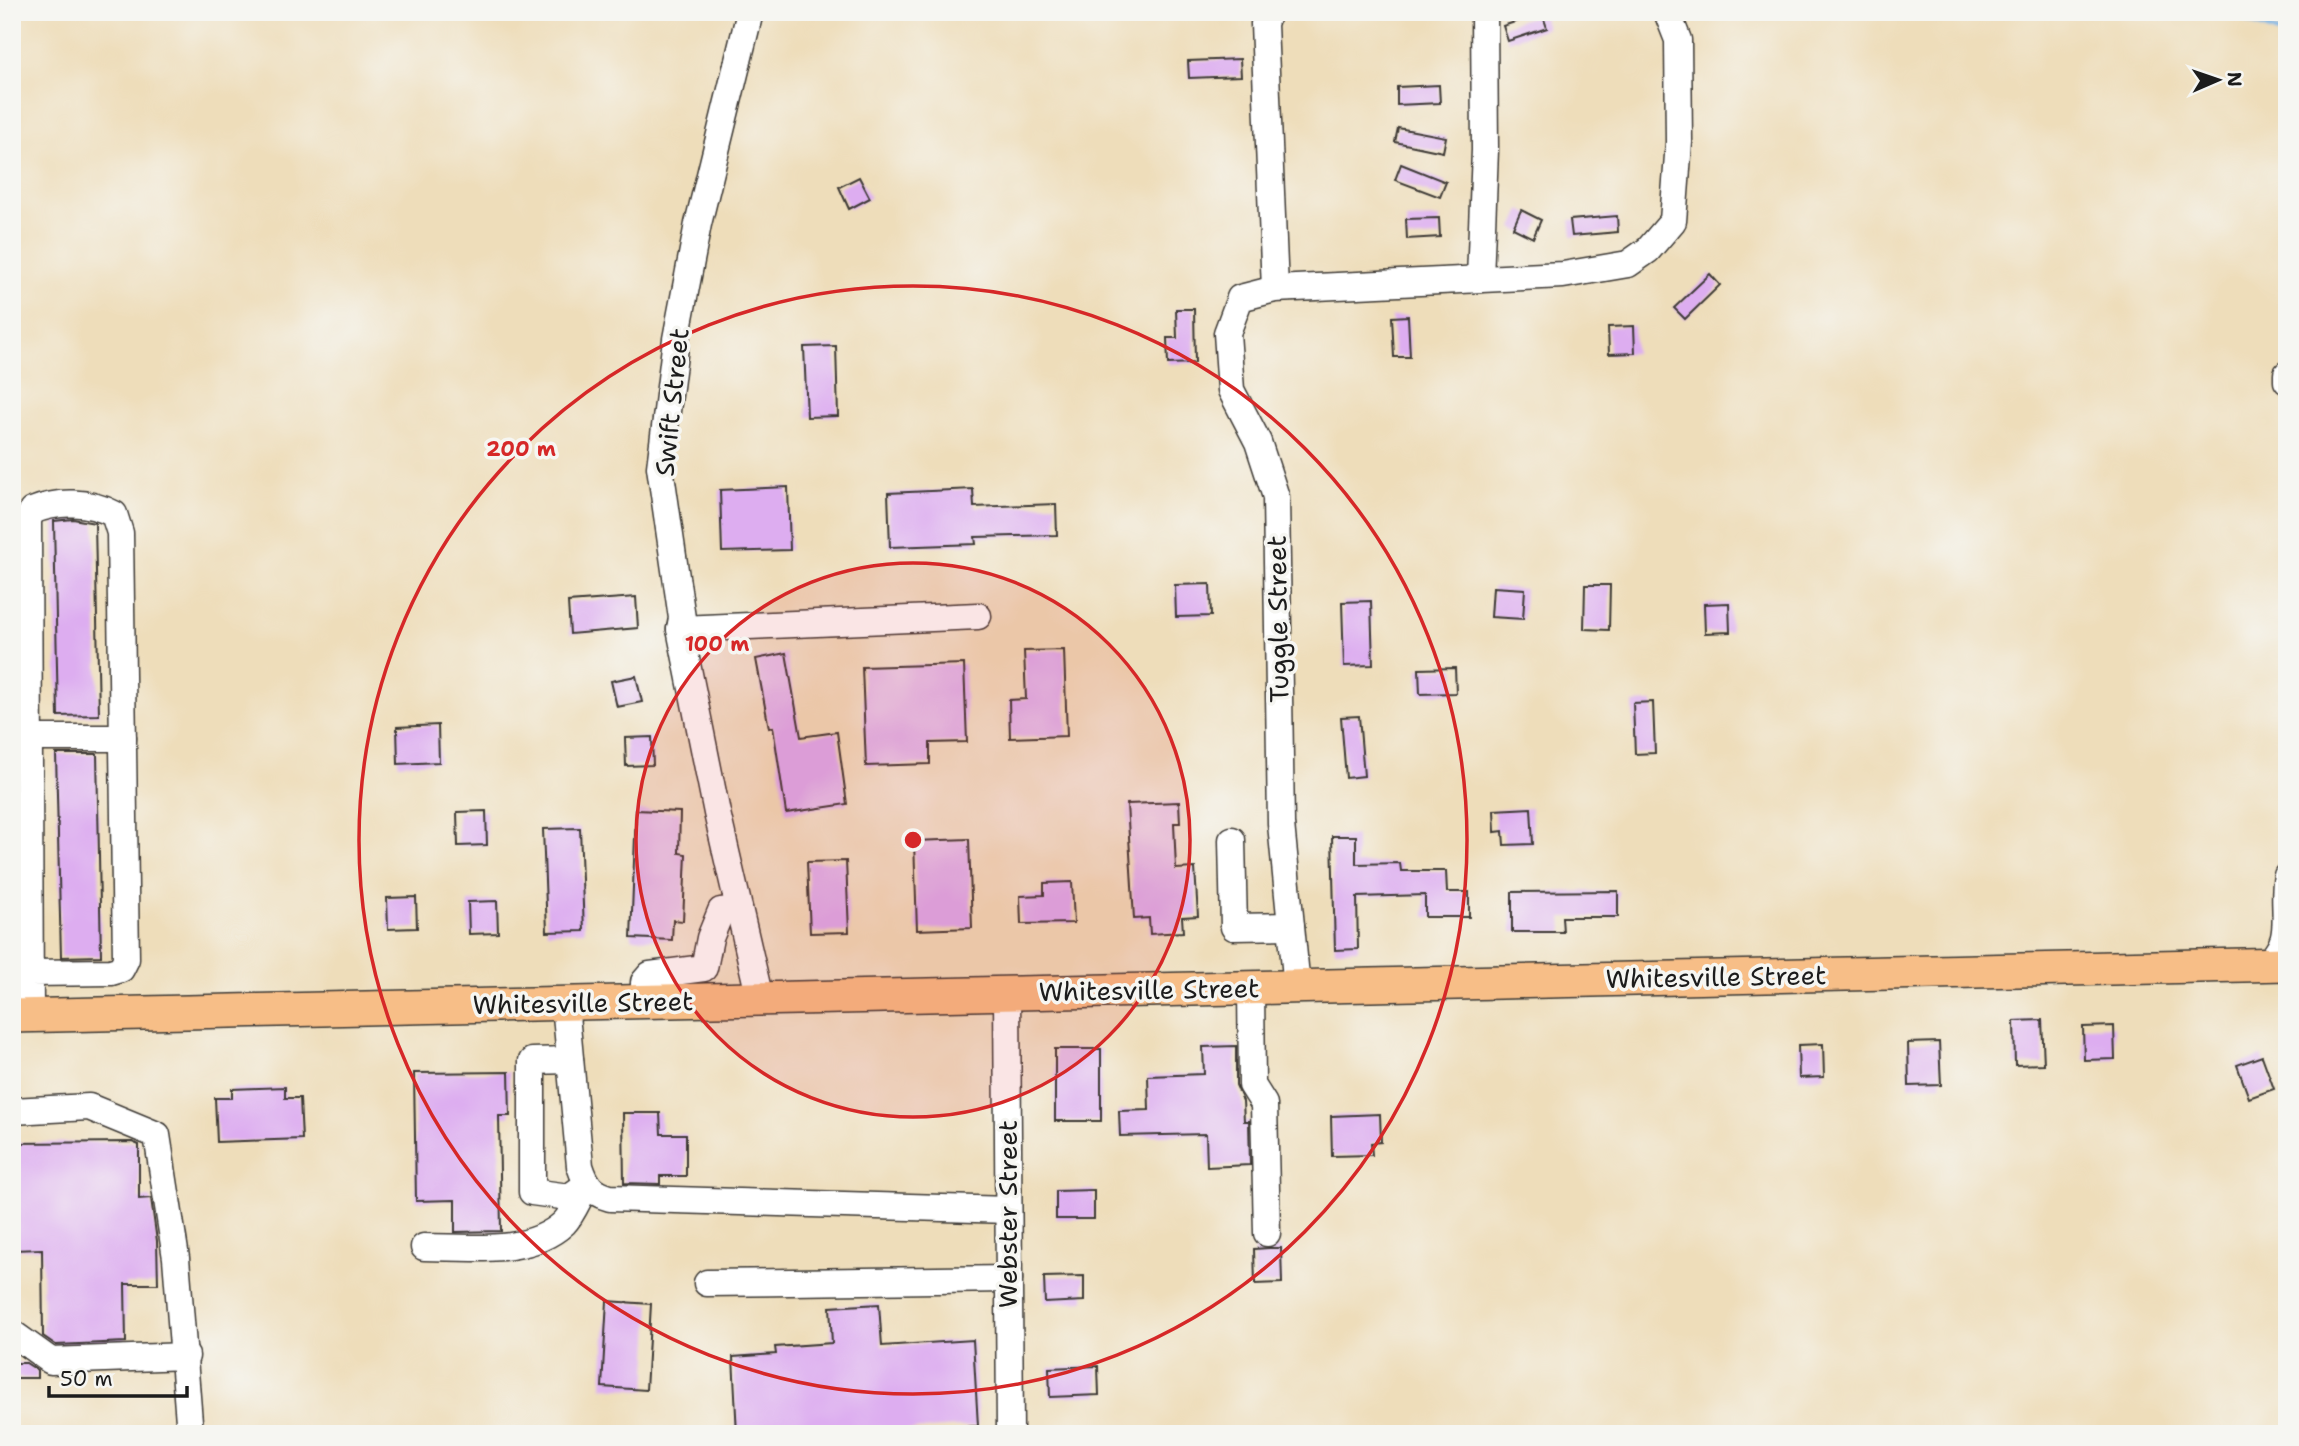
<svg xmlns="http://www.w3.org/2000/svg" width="2299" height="1446" viewBox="0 0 2299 1446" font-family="'Shantell Sans',sans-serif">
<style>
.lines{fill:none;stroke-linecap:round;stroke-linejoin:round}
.stream{stroke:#77b7eb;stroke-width:5}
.building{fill:#ddadf0}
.minor-casing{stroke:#3c3934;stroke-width:29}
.major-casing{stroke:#3c3934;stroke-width:36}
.minor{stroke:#fff;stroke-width:26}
.major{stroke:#f7be87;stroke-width:33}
.ring{fill:none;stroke:#d62828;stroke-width:3.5}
.labels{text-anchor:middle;stroke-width:7;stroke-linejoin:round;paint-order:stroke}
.street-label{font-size:26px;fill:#1c1c1c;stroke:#f6f6f2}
.centre{fill:#d62828;stroke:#f6f6f2;stroke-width:3.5}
.ring-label{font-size:21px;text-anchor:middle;font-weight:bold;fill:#d62828;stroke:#f6f6f2;stroke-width:7;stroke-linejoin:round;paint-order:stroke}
</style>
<rect width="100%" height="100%" fill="#f6f6f2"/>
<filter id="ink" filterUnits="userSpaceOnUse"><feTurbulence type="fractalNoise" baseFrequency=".0143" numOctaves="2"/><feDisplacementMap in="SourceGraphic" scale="14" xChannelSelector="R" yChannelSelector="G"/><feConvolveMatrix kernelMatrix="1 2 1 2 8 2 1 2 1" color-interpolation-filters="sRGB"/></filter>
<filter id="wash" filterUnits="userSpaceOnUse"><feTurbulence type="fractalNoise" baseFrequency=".00686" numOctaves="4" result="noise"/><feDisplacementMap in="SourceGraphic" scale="28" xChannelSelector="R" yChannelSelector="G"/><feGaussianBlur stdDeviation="1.57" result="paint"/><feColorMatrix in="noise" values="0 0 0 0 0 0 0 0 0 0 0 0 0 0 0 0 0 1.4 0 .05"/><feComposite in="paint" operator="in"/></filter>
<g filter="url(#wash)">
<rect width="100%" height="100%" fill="#eeddba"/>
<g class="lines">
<path class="stream" d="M2224,12L2287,36"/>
</g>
<g id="blocks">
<g class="building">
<path d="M1542,13L1547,28L1508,41L1503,26Z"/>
<path d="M1240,59L1241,76L1189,78L1188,61Z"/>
<path d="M1439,85L1440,103L1397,105V87Z"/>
<path d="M1398,128L1446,137L1443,152L1395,142Z"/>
<path d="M1401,164L1446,182L1440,197L1395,180Z"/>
<path d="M859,177L870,198L849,209L839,187Z"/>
<path d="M1521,210L1541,220L1533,238L1513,228Z"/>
<path d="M1617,216L1618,232L1572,236L1570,220Z"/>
<path d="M1439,218L1440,237L1407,239L1406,219Z"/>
<path d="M1710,274L1720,285L1685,319L1674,308Z"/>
<path d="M1176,309H1194L1195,363L1168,364L1167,338H1177Z"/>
<path d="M1408,316L1410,357H1394L1392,317Z"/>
<path d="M1634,326L1635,353L1609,354L1608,327Z"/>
<path d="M836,346L838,416L807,417L804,347Z"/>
<path d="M788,487L790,550L722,552L720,490Z"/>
<path d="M973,489L974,507L1056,504L1057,535L975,537L976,544L890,547L888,493Z"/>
<path d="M73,519L95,523L99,715L58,716L54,521Z"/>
<path d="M1210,584L1211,616L1176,617L1175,585Z"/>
<path d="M1585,585H1610L1609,630L1584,629Z"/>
<path d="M1493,587L1525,589L1523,619L1491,617Z"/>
<path d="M636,597L638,628L570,634L568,602Z"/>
<path d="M1371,601L1373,665L1344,666L1342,602Z"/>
<path d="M1729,603L1730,632L1705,633L1704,604Z"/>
<path d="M1064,650L1067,736L1010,738L1009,700L1026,699L1024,651Z"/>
<path d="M786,653L801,737L837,732L847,804L786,813L773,727L769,728L756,659Z"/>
<path d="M964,664L967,742L930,743V764L866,766L862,667Z"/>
<path d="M1455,668L1456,693L1420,694L1419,669Z"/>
<path d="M636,676L642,702L617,707L611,681Z"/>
<path d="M1653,702L1655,753L1635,754L1633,703Z"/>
<path d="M1359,716L1364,776L1346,778L1341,717Z"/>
<path d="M438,725L439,762L398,764L397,727Z"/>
<path d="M652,737L653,765L626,766L625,738Z"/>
<path d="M56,754H97L101,956L61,957Z"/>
<path d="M1179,802L1180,823H1174L1176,869L1195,868L1198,916L1182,917L1183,932L1150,934L1149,918L1134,919L1127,804Z"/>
<path d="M1531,808L1533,844L1504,845L1503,831L1495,832L1494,810Z"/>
<path d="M636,810L680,812L679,853L686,854L683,921L673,920L672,940L631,938Z"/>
<path d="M486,811L487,845L458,846L457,812Z"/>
<path d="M580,828L584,931L547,932L543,829Z"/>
<path d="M1332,836H1356V864L1400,863L1401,871H1446L1447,892H1469V917H1425V895L1357,897L1358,949L1335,950Z"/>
<path d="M969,839L972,928L917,930L914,841Z"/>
<path d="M846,861L849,932L810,933L807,862Z"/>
<path d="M1072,882L1074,923L1021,924L1020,896L1044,895V883Z"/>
<path d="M1618,891V917H1562L1563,932H1512V892Z"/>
<path d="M416,897L417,928L388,929L387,898Z"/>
<path d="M497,901L498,933L469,934L468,902Z"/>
<path d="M2042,1020L2044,1064L2015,1065L2014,1021Z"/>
<path d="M2114,1026L2115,1059L2084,1060L2083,1027Z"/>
<path d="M1939,1042L1941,1085L1909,1086L1908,1043Z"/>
<path d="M1823,1044L1824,1077L1799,1078L1798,1045Z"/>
<path d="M1236,1046V1085L1243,1101L1244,1121H1249L1250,1165L1207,1167L1206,1134L1120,1136L1119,1111L1149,1110L1148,1076L1204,1074L1203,1047Z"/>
<rect x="1055" y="1049" width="46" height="72"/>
<path d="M2262,1056L2274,1089L2249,1098L2237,1065Z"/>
<path d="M509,1072L510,1116H499L501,1231L455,1232V1200L416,1201L414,1073Z"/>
<path d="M285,1087V1098H300L302,1139L217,1142L215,1098H232V1089Z"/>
<path d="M623,1113H660L661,1134H686V1176H660V1184L624,1183Z"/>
<path d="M1380,1114L1381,1142L1371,1143L1372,1155L1332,1156L1331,1116Z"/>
<path d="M132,1142L139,1145V1199L151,1198L157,1241L158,1284H125L126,1342L56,1345L43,1336L42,1249L12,1250V1143Z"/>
<path d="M1094,1190V1219H1056V1191Z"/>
<path d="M1269,1248H1281L1282,1283L1255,1284L1254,1249Z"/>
<path d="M1084,1276V1301L1045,1303L1044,1277Z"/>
<path d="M607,1301L651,1304L646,1390L602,1387Z"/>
<path d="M879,1304L882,1346L973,1340L978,1426L843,1434H737L733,1357L776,1354L775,1347L832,1343L830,1307Z"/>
<path d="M12,1363H26L37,1370V1378H12Z"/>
<path d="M1098,1366L1099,1395L1050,1397L1049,1368Z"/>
</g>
</g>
</g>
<g filter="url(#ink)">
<use href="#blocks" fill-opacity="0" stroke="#3c3934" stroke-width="2"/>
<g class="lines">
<g class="minor-casing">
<g id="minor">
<path d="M750,12L698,224L676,339L660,467L682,618L680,629L717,813L760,999"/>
<path d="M1268,12L1264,24L1275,289"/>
<path d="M1480,279L1485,150L1484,12"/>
<path d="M2287,374V381"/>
<path d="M680,629L978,616"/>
<path d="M29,738H123"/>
<path d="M1232,840L1234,927L1291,926"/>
<path d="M2264,965C2298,942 2280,909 2287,876"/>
<path d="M1297,987L1281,824L1276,497L1258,442L1231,390L1227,333L1240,298L1275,289L1563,275L1628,264L1648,250L1673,221L1679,142L1678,40L1667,12"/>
<path d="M1251,988L1252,1085L1264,1104L1267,1233"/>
<path d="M1007,994L1010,1434"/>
<path d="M644,1002V982L650,975L704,968L710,938L721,911L739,909"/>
<path d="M565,1004L580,1166C586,1184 591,1193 610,1198L1008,1210"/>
<path d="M30,1016L28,520L32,511C58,500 89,501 114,514L120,533L126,959L121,969L111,972L30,973"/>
<path d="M570,1060L532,1061V1192L569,1197L586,1185"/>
<path d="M12,1111L89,1107L157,1135L176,1258L190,1434"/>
<path d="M424,1247C468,1247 529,1256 564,1223C573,1214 579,1197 586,1186"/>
<path d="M707,1283L1009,1279"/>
<path d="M12,1333L51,1361L186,1356"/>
</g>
</g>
<g class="major-casing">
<path id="major" d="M12,1016L2287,964"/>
</g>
<use href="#minor" class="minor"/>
<use href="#major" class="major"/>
</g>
</g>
<circle cx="913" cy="840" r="277" fill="#d62828" fill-opacity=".12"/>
<g class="ring">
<circle cx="913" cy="840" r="277"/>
<circle cx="913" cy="840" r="554"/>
</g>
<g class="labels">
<g class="street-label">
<text transform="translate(672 402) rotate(-84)" y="9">Swift Street</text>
<text transform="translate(1278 619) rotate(-91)" y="9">Tuggle Street</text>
<text transform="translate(1716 977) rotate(-1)" y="9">Whitesville Street</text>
<text transform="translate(1149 990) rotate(-1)" y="9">Whitesville Street</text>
<text transform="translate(583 1003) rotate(-1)" y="9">Whitesville Street</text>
<text transform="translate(1008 1214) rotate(-90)" y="9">Webster Street</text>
</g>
</g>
<circle cx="913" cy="840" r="10" class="centre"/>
<g class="ring-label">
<text x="521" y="456">200 m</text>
<text x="717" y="651">100 m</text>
</g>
<rect width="2299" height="1446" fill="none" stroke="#f6f6f2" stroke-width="42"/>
<g transform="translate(2218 80) rotate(88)" stroke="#f6f6f2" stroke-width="5" paint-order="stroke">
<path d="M0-5L12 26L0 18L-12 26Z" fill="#1c1c1c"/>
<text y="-10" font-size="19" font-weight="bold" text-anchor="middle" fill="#1c1c1c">N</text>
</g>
<path d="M49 1386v10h138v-10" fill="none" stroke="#1c1c1c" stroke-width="3.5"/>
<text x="60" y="1386" font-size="21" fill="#1c1c1c" stroke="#f6f6f2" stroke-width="5" paint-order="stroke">50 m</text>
</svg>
